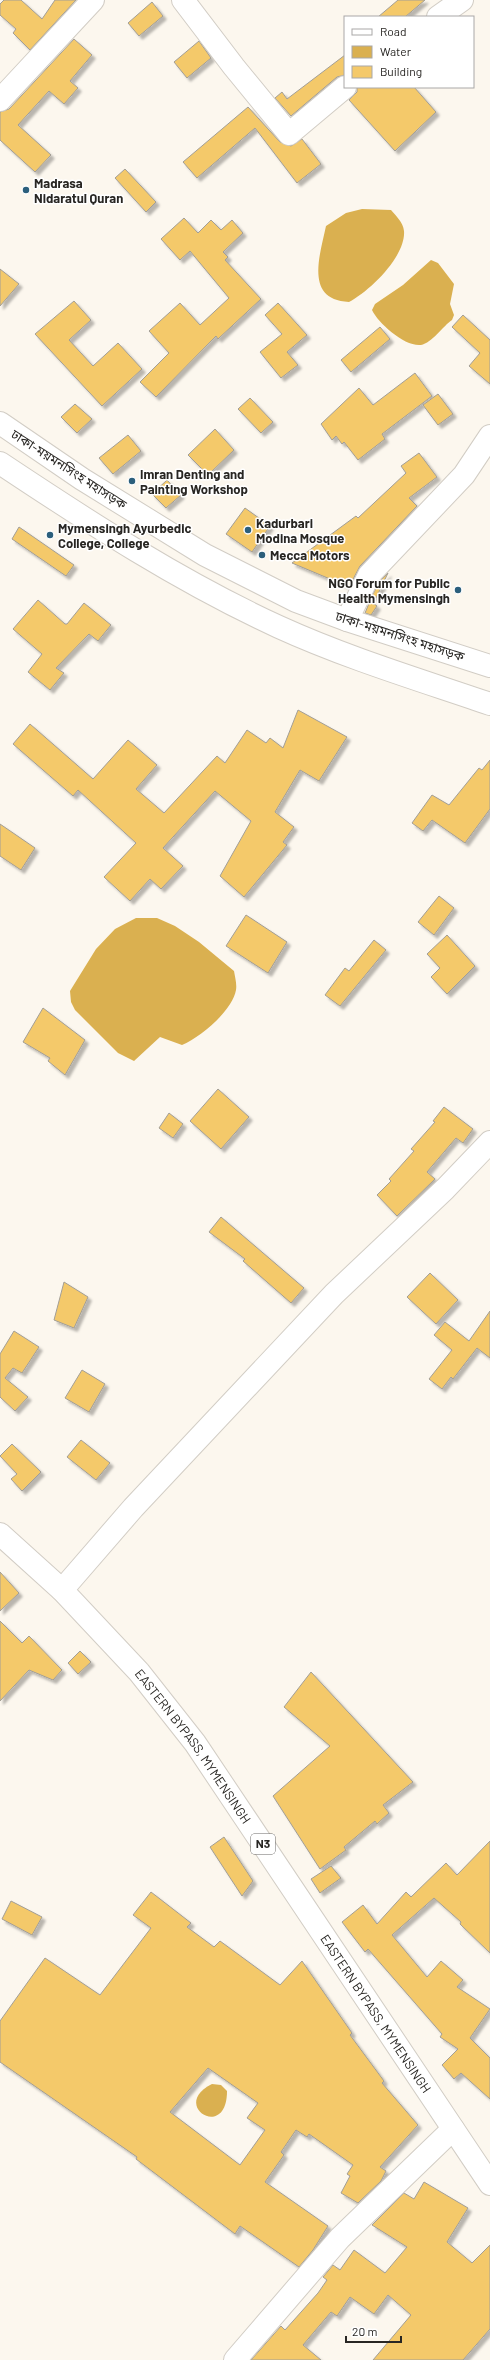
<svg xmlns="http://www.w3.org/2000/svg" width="490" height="2360" viewBox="0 0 490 2360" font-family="Barlow,'Noto Sans Bengali',sans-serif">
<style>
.water{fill:#dab050}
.building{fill:#f4c96a;stroke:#a29e96;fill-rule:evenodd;filter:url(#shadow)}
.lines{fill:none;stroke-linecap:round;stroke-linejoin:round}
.minor-casing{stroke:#d2cdc5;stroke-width:24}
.major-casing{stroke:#d2cdc5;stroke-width:24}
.highway-casing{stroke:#d2cdc5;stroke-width:24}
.minor{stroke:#fff;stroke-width:22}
.major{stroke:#fff;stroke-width:22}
.highway{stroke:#fff;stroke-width:22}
.poi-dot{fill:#2c5f7c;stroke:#fff;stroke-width:1.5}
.labels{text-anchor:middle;stroke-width:3;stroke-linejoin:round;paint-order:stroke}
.shield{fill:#fff;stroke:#686765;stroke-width:1}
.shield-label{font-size:12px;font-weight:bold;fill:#282623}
.poi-label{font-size:13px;font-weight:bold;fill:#282623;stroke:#fff;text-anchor:start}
.street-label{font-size:13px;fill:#282623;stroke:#fff}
</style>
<defs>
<filter id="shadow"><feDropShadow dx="3.5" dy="3.5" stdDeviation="1" flood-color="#0004"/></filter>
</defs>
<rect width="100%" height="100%" fill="#fcf7ee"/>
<g class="water">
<path d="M362,209L391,210C396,216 403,222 404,231C406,256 370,291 349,302C304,300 320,255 326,226L346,213Z"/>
<path d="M431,260L438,263L454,284L450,304L454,315L452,320C443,326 432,343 421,345C405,347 378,323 372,310L375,304L403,285Z"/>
<path d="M136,918H157L175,926L199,942L234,971C235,977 237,984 236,990C232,1011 201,1037 182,1045L160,1037L134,1061L118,1053L75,1010L71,1002L70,991L96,949L115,929Z"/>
<path d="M212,2084L221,2085L227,2091C227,2142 169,2105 212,2084Z"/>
</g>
<g class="building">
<path d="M4,0H21L42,19L55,0H76L30,50L13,33L16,29L0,15V4Z"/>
<path d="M398,0H425L405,17H378Z"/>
<path d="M152,2L163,16L139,36L128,23Z"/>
<path d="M74,39L92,55L70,81L78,88L64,104L49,91L18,125L51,155L35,172L0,140V112L9,109Z"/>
<path d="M199,41L211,58L187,78L174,62Z"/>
<path d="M345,55V75L337,77L291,116L275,98L282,92L287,99Z"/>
<path d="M357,87H414L436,112L395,151L349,100L357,92Z"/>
<path d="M248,107L280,142L291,146L302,139L321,164L297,183L255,128L197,178L183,162Z"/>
<path d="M125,169L156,202L146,212L115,178Z"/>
<path d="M184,218L198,233L211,220L221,230L232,220L243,233L223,252L228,257L225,260L261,299L218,339L216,336L156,397L140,382L169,353L149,331L180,303L200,325L229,298L190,251L180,260L161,239Z"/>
<path d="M0,269L19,284L0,306Z"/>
<path d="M74,301L91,320L69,340L93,366L118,343L142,369L102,406L35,334Z"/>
<path d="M278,303L307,335L287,352L298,365L281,378L260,352L282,334L265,315Z"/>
<path d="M463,315L490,340V384L469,366L480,353L452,327Z"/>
<path d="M380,327L390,339L351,372L341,360Z"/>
<path d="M415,373L432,396L382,434L385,439L358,460L344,442L342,444L336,436L332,440L321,424L359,388L373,405Z"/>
<path d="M438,394L453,414L438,425L423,405Z"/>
<path d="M250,398L273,422L261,433L238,409Z"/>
<path d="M75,404L92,419L77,433L61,417Z"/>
<path d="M215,429L234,450L208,475L188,455Z"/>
<path d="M128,435L141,451L113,474L99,458Z"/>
<path d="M419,453L437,477L409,498L417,506L360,566L349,587L292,563L356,516L358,518L406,473L401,466Z"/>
<path d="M167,480L181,495L166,508L152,494Z"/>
<path d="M245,508L270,526L252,552L226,534Z"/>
<path d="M19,527L74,565L66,576L12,539Z"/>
<path d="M388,573L376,598L372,596L379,582Z"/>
<path d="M38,600L65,624H67L84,603L111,625L98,641L89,634L56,668L64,673L50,690L28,672L42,654L13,629Z"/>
<path d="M370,601L377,606L371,615L365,613Z"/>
<path d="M298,710L347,737L319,781L300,770L275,812L294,827L283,842L287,845L244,897L220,876L251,821L215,791L163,848L183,866L161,889L150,879L130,901L104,877L136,843L78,790L73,796L13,744L30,724L93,779L128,740L157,765L136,789L164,813L217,756L225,763L247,730L266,743L270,738L283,748Z"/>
<path d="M490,760V809L465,843L432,820L423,831L412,823L432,795L449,805L479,768L482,770Z"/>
<path d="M0,824L35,848L21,870L0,856Z"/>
<path d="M439,896L454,908L434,935L418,922Z"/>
<path d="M246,915L287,942L268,973L226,946Z"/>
<path d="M447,935L475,966L447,994L431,977L440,968L427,954Z"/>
<path d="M374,940L386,950L340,1006L325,995L345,968L349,971Z"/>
<path d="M43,1008L85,1040L65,1075L48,1061L50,1058L23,1042Z"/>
<path d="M218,1089L249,1117L221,1149L190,1121Z"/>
<path d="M444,1107L473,1129L463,1143L456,1138L427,1172L435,1179L397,1216L377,1195L391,1181L389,1179L414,1151L411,1149L435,1122L433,1121Z"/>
<path d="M169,1113L183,1124L173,1138L159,1128Z"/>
<path d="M221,1217L304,1288L291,1303L243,1261L245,1259L209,1232Z"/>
<path d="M430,1273L458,1300L436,1324L407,1297Z"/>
<path d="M64,1282L88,1297L74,1328L54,1320Z"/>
<path d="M490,1311V1358L477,1348L453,1379L451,1377L442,1389L429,1379L452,1350L434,1335L445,1322L469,1341Z"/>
<path d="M14,1331L39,1347L22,1373L13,1368L5,1378L28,1397L15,1411L0,1397V1354Z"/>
<path d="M82,1370L105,1384L89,1412L65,1398Z"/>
<path d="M81,1440L110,1463L96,1480L67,1457Z"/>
<path d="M12,1444L41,1472L22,1491L11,1479L17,1474L0,1456Z"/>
<path d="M0,1572L19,1593L0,1611Z"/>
<path d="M0,1621L22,1643L29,1636L62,1670L53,1680L29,1670L0,1701Z"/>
<path d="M80,1651L91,1662L78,1674L68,1663Z"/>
<path d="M311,1672L413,1782L383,1805L389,1813L377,1824L375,1821L344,1847L346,1850L320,1869L273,1796L330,1746L284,1707Z"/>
<path d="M224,1837L253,1881L242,1896L210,1847Z"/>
<path d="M490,1841V1953L460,1924L461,1922L434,1898L392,1935L427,1977L441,1961L463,1980L457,1987L490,2009L470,2038L490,2058V2099L461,2073L454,2079L442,2065L458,2049L440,2037L442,2034L368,1949L365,1952L342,1922L363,1905L377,1924L406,1892L411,1897L446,1863L457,1875Z"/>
<path d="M331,1866L341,1878L320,1893L311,1879Z"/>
<path d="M151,1892L191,1923L187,1927L214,1947L220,1941L280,1985L302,1961L352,2033L350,2035L384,2081L382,2083L418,2125L380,2167L386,2171L381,2181L358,2203L341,2193L350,2176L347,2174L353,2165L309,2134L307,2137L296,2130L281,2152L284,2155L265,2182L328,2226L313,2250L299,2267L240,2226L235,2234L136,2159L137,2157L0,2062V2021L45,1958L100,1995L151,1928L133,1915ZM208,2068L258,2103L247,2118L265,2130L240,2165L170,2112Z"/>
<path d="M11,1901L42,1917L32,1935L2,1919Z"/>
<path d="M424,2182L468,2208L447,2242L472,2263L490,2245V2329L463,2360H373L411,2315L388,2295L374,2314L350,2297L337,2316L331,2312L303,2345L321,2360H251L281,2326L285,2330L318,2293L327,2280L323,2277L333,2265L340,2270L354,2250L385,2273L407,2247L372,2225L404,2193L414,2199Z"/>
</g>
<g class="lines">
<g class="minor-casing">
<g id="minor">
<path d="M183,0L234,67L289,134L345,87"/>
<path d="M438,17L462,0"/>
<path d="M0,100L93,0"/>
<path d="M347,620L369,575L464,475L490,436"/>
<path d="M62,1590L133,1508L334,1294L445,1189L490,1142"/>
<path d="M235,2360L340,2238L453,2129"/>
</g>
</g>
<g class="major-casing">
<g id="major">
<path d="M0,423L82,479L205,555L296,601L347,620L490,666"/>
<path d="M0,463C90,523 181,582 279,627C347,658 420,680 490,704"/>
</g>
</g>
<g class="highway-casing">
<g id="highway">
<path id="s1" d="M0,1534L62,1590L139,1672L195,1743L490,2184"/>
</g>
</g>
<use href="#minor" class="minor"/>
<use href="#major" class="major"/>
<use href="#highway" class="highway"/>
</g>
<g class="poi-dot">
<circle cx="26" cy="190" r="4"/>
<circle cx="132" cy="481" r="4"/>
<circle cx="248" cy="530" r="4"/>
<circle cx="50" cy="535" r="4"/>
<circle cx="262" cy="555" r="4"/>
<circle cx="458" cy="590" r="4"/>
</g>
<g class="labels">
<rect class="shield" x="251" y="1834" width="24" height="20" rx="3"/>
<g class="shield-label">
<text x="263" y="1848">N3</text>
</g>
<g class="poi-label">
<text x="34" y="188">Madrasa<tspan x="34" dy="15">Nidaratul Quran</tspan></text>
<text x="140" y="479">Imran Denting and<tspan x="140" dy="15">Painting Workshop</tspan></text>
<text x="256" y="528">Kadurbari<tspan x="256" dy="15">Modina Mosque</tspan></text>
<text x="58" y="533">Mymensingh Ayurbedic<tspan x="58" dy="15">College, College</tspan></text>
<text x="270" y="560">Mecca Motors</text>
<text x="450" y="588" text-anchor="end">NGO Forum for Public<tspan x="450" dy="15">Health Mymensingh</tspan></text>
</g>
<g class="street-label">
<text transform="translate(69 469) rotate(33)" y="5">ঢাকা-ময়মনসিংহ মহাসড়ক</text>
<text transform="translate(400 636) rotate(18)" y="5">ঢাকা-ময়মনসিংহ মহাসড়ক</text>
<text dy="5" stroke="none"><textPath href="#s1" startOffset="288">EASTERN BYPASS, MYMENSINGH</textPath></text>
<text dy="5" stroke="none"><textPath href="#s1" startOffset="612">EASTERN BYPASS, MYMENSINGH</textPath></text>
</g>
</g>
<rect x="344" y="16" width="130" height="72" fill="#ffffff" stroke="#a9a8a7"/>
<rect x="352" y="29" width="20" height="6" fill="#ffffff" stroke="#a9a8a7"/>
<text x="380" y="36" font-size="12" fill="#282623">Road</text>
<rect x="352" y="46" width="20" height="12" fill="#dab050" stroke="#a9a8a7"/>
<text x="380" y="56" font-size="12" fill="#282623">Water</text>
<rect x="352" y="66" width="20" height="12" fill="#f4c96a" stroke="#a9a8a7"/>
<text x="380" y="76" font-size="12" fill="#282623">Building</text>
<path d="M346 2336v6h55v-6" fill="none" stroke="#282623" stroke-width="2"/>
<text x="352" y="2336" font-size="12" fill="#282623" stroke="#ffffff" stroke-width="3" paint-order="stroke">20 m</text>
</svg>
